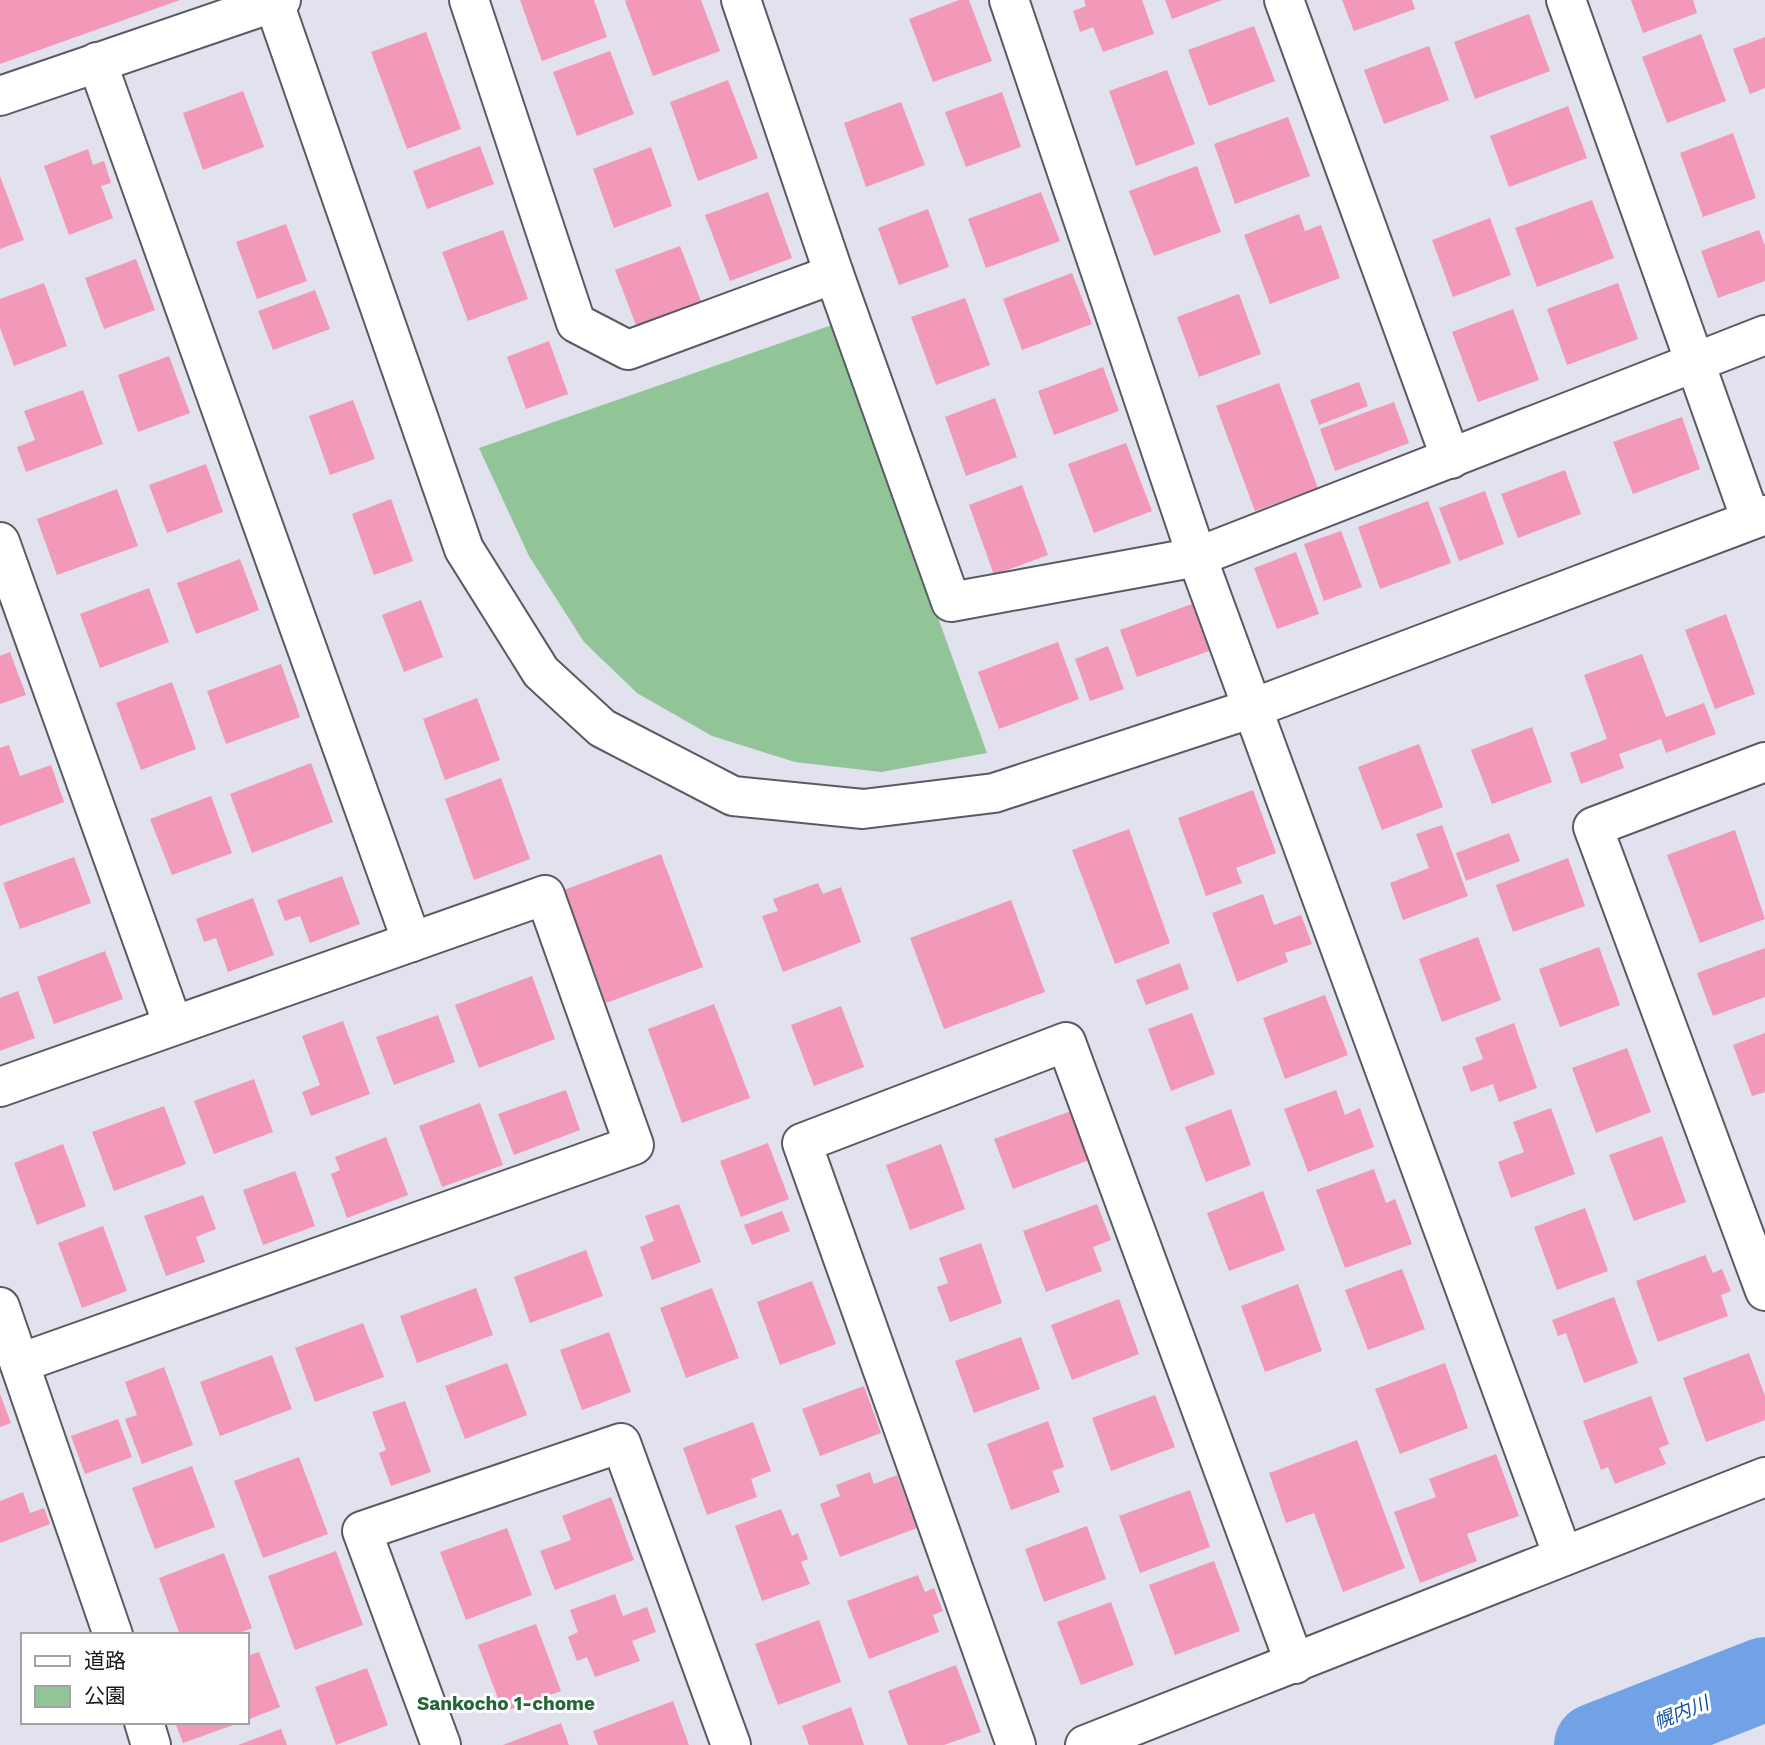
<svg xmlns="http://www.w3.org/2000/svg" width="1765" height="1745" viewBox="0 0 1765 1745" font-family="'Work Sans','Noto Sans JP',sans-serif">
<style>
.green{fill:#91c598}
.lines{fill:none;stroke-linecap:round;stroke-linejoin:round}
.river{stroke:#72a2e6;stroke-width:84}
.building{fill:#f298b8}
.street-casing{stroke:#5a5a64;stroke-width:42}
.secondary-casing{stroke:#5a5a64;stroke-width:42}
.street{stroke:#fff;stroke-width:38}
.secondary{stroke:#fff;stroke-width:38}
.labels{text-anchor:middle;stroke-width:6;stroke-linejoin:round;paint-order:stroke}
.neighbourhood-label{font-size:19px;font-weight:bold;fill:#266636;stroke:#fff}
.water-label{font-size:19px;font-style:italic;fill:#1250a0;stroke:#fff}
</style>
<rect width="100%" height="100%" fill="#e1e2ed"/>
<path class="green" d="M832,325L987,753L881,772L795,762L712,736L637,693L584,642L529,556L479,448Z"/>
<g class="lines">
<path class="river" d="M1596,1745L1765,1679"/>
</g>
<g class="building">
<path d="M0,0H180L0,64Z"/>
<path d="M520,0H594L607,37L542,61Z"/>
<path d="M628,0H701L720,51L653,76L625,1Z"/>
<path d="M959,0H969L992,61L933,82L909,19Z"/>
<path d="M1084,0H1142L1154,34L1103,52L1093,27L1080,32L1073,11L1086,6Z"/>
<path d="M1165,0H1222L1172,19Z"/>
<path d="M1342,0H1412L1415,9L1354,31Z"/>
<path d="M1631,0H1693L1697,13L1643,33Z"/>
<path d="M1529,14L1550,71L1475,99L1454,42Z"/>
<path d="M1254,26L1275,81L1209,106L1188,50Z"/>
<path d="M426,32L461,129L407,149L371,52Z"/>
<path d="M1701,34L1726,101L1667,123L1642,57Z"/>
<path d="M1765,37V88L1750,94L1733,49Z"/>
<path d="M1429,46L1449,100L1384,124L1364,70Z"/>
<path d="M610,51L634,114L577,136L553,72Z"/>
<path d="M1167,70L1195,144L1136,166L1109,91Z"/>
<path d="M728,80L758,158L698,181L670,102Z"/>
<path d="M243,91L264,147L203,170L183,113Z"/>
<path d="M1002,92L1021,147L966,167L945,112Z"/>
<path d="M901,102L925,165L866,187L844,123Z"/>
<path d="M1568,106L1587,158L1509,187L1490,136Z"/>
<path d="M1288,117L1310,176L1235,204L1214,144Z"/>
<path d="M1733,133L1756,198L1703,217L1680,153Z"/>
<path d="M480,146L494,184L427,209L413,171Z"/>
<path d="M651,147L672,206L614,228L593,169Z"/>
<path d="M88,149L93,165L104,161L111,183L101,186L113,218L69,235L44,166Z"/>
<path d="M1197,166L1221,232L1154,256L1129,191Z"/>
<path d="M0,176L24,240L0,249Z"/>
<path d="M768,192L792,258L730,281L705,215Z"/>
<path d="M1041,192L1060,241L986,268L968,219Z"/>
<path d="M1592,200L1614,258L1537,287L1515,228Z"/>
<path d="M928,209L949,267L899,285L878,228Z"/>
<path d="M1299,214L1305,231L1321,225L1340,278L1270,304L1244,235Z"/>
<path d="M1490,218L1511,275L1453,297L1432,240Z"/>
<path d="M286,224L307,281L257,299L236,242Z"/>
<path d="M503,230L528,299L468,321L442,252Z"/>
<path d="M1759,230L1765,246V281L1718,298L1701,251Z"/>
<path d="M680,246L704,309L639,333L615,270Z"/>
<path d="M136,259L155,310L104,329L85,278Z"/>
<path d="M1072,273L1092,324L1022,350L1003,299Z"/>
<path d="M44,283L67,346L14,366L0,328V299Z"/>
<path d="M1618,283L1638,339L1567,365L1547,309Z"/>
<path d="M315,290L330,329L273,350L258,311Z"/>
<path d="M1239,294L1261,354L1199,377L1177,317Z"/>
<path d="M965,298L990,365L936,385L911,317Z"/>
<path d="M1513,309L1539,380L1478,402L1452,332Z"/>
<path d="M549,341L568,394L526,409L507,357Z"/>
<path d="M169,356L190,413L138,432L118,375Z"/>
<path d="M1103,367L1119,411L1054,435L1038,391Z"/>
<path d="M1359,382L1368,406L1319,425L1310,400Z"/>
<path d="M1279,383L1318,488L1255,511L1216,406Z"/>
<path d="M83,390L103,444L26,472L17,447L35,440L24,411Z"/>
<path d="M995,398L1017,457L966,476L945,417Z"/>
<path d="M353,400L375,459L330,475L309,416Z"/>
<path d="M1394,402L1409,443L1335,471L1320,429Z"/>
<path d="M1682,417L1700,469L1633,494L1613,442Z"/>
<path d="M1126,443L1152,511L1094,533L1068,464Z"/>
<path d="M206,464L223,512L167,533L149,485Z"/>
<path d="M1565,470L1581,514L1518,538L1501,494Z"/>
<path d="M1022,485L1048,555L994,575L969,505Z"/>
<path d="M117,489L138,546L57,575L37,519Z"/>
<path d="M1485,491L1504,544L1459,561L1439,508Z"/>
<path d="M391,499L413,561L374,575L352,514Z"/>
<path d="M1428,501L1451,563L1380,589L1358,527Z"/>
<path d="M1341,531L1362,587L1324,601L1304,544Z"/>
<path d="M1296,552L1319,614L1277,629L1254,568Z"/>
<path d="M240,559L259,610L196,634L177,583Z"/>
<path d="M149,588L169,642L100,668L80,614Z"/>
<path d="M421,600L443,657L404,672L382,615Z"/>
<path d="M1192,604L1209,651L1137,677L1120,630Z"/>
<path d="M1726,614L1755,694L1715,709L1685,630Z"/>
<path d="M1058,642L1079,699L999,729L978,672Z"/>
<path d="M1108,646L1124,689L1090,701L1075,659Z"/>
<path d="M10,652L26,695L0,704V656Z"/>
<path d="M1642,654L1666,717L1704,703L1716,734L1666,753L1661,739L1619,754L1624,768L1581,784L1570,753L1607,739L1584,675Z"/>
<path d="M281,664L300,717L226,744L207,691Z"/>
<path d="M172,682L196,749L141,770L116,703Z"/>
<path d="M477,698L500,760L445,780L423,719Z"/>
<path d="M1532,727L1552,782L1492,804L1471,750Z"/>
<path d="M1419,744L1443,807L1382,830L1358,767Z"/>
<path d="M9,745L20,776L51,765L64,802L0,826V748Z"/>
<path d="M311,763L333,822L252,853L230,794Z"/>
<path d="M501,778L530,859L474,880L445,799Z"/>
<path d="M1253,790L1276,853L1236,868L1242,883L1206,896L1178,818Z"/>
<path d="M211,796L232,853L172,875L150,819Z"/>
<path d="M1442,825L1468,896L1403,920L1390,883L1429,868L1416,834Z"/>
<path d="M1129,829L1170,943L1115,964L1072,850Z"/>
<path d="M1735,830L1765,919L1700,943L1667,855Z"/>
<path d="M1509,833L1520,861L1466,881L1456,853Z"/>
<path d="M661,854L703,967L606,1003L564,890Z"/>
<path d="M74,857L91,903L20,929L3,883Z"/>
<path d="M1568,858L1585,906L1513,932L1496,885Z"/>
<path d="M342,876L360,924L310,943L300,916L285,921L277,900Z"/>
<path d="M818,883L823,894L841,887L861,942L783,972L762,916L778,911L773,899Z"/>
<path d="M1263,894L1274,925L1301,915L1312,944L1285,953L1288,962L1237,982L1212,913Z"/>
<path d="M253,898L274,955L228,972L216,938L204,942L196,919Z"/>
<path d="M1011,900L1045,992L944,1029L910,938Z"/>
<path d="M1478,937L1501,1000L1442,1022L1419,959Z"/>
<path d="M1599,947L1620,1005L1560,1027L1539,969Z"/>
<path d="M1765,948V997L1713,1016L1697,973Z"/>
<path d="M105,951L123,999L54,1024L37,977Z"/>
<path d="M1180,963L1189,989L1146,1005L1136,980Z"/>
<path d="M532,976L555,1039L479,1068L455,1005Z"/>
<path d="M18,991L35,1038L0,1051V998Z"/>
<path d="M1325,995L1348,1055L1285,1079L1263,1018Z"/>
<path d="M714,1004L750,1098L682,1123L648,1029Z"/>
<path d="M841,1006L864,1067L814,1086L791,1025Z"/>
<path d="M1192,1013L1215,1074L1171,1091L1148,1029Z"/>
<path d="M438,1015L455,1062L394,1085L376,1037Z"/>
<path d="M343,1021L370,1094L311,1116L302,1092L320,1085L302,1036Z"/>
<path d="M1514,1023L1537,1088L1499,1102L1493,1084L1471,1092L1462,1067L1483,1059L1475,1038Z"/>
<path d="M1765,1033V1092L1752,1096L1733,1045Z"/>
<path d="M1627,1048L1651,1112L1596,1133L1572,1068Z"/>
<path d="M254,1079L273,1132L214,1154L194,1101Z"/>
<path d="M566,1090L580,1130L514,1155L498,1114Z"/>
<path d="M1336,1090L1345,1115L1360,1108L1374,1147L1308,1172L1284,1109Z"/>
<path d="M480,1103L503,1165L442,1187L419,1126Z"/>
<path d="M164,1106L186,1164L114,1191L92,1132Z"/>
<path d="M1551,1108L1575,1174L1511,1198L1498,1162L1524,1152L1513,1122Z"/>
<path d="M1231,1109L1251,1165L1206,1182L1185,1127Z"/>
<path d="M1071,1111L1089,1160L1013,1189L994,1139Z"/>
<path d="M1662,1136L1686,1202L1634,1221L1609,1155Z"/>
<path d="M386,1137L408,1195L347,1218L331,1174L340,1170L335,1157Z"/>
<path d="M768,1143L789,1199L741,1217L720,1161Z"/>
<path d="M63,1144L86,1206L37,1225L14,1163Z"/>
<path d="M941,1144L965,1209L910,1230L886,1165Z"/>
<path d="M1374,1169L1386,1203L1395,1199L1412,1244L1345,1268L1316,1190Z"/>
<path d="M295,1171L315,1226L263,1245L243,1190Z"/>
<path d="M1263,1191L1285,1250L1229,1271L1207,1213Z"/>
<path d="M203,1195L216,1229L196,1237L205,1262L166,1276L144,1216Z"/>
<path d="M679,1204L701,1262L652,1280L640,1247L654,1241L645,1216Z"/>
<path d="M1097,1204L1111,1240L1093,1247L1102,1271L1046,1292L1023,1231Z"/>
<path d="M1585,1208L1608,1271L1557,1290L1534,1227Z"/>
<path d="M782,1211L790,1231L752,1245L744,1225Z"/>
<path d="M103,1226L127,1291L82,1308L58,1243Z"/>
<path d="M981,1243L1002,1303L950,1322L937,1287L948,1283L939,1258Z"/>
<path d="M586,1250L603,1296L530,1323L514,1277Z"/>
<path d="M1705,1255L1713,1273L1722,1269L1731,1291L1721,1295L1728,1316L1658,1342L1636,1281Z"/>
<path d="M1402,1269L1425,1329L1368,1350L1345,1290Z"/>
<path d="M812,1281L836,1344L780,1365L757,1302Z"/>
<path d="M1298,1284L1322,1351L1265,1372L1241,1306Z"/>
<path d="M476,1288L493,1335L417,1363L400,1316Z"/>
<path d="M712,1288L739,1358L686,1378L660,1308Z"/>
<path d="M1614,1297L1638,1363L1584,1383L1566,1333L1558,1336L1552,1320Z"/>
<path d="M1119,1299L1139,1354L1072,1380L1051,1325Z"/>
<path d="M363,1323L384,1377L315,1402L295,1348Z"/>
<path d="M609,1332L631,1392L582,1410L560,1350Z"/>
<path d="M1021,1337L1040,1389L974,1413L955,1361Z"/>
<path d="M1749,1353L1765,1396V1420L1706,1442L1683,1378Z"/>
<path d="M272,1355L292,1409L220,1436L200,1382Z"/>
<path d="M507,1363L527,1415L465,1439L445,1386Z"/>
<path d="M1445,1363L1468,1428L1400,1454L1375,1389Z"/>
<path d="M164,1367L193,1445L142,1464L125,1419L137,1415L125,1382Z"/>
<path d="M864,1386L881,1433L820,1456L802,1409Z"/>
<path d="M0,1394L11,1423L0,1427Z"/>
<path d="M1155,1395L1175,1447L1111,1471L1092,1418Z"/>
<path d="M1651,1396L1669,1444L1659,1448L1666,1464L1615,1484L1608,1467L1601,1470L1583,1421Z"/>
<path d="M405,1401L431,1472L391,1486L379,1453L386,1450L372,1412Z"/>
<path d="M118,1419L132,1457L85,1474L71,1436Z"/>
<path d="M1048,1421L1064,1467L1052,1471L1060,1492L1011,1510L987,1444Z"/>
<path d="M753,1422L771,1471L751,1479L757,1497L707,1515L683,1448Z"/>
<path d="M1357,1440L1405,1568L1343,1592L1314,1513L1286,1523L1269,1473Z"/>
<path d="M1496,1454L1519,1516L1467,1534L1477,1561L1420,1583L1394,1512L1436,1497L1429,1479Z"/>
<path d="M299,1457L328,1534L263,1558L234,1481Z"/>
<path d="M192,1466L215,1527L155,1549L132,1488Z"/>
<path d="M870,1472L874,1484L897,1475L917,1528L840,1557L820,1504L840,1496L836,1485Z"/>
<path d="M1190,1490L1210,1547L1140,1573L1119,1516Z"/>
<path d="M23,1492L30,1513L44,1508L50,1524L0,1543V1501Z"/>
<path d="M611,1497L634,1560L555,1590L540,1551L571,1540L562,1516Z"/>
<path d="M781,1509L792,1536L798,1533L808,1559L801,1562L810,1584L762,1601L735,1526Z"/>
<path d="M1087,1526L1106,1579L1044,1602L1025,1549Z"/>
<path d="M507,1528L532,1595L466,1620L440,1552Z"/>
<path d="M336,1551L363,1625L295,1650L268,1576Z"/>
<path d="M224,1553L252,1628L235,1635H180L159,1578Z"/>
<path d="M1214,1561L1240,1631L1175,1655L1149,1585Z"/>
<path d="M918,1575L925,1592L934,1588L943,1611L933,1615L939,1632L869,1659L847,1601Z"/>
<path d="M615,1594L623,1616L647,1607L656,1632L632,1641L640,1661L595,1677L587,1657L577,1661L568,1637L578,1632L570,1610Z"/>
<path d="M1111,1602L1134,1665L1081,1685L1057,1622Z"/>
<path d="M819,1620L841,1682L778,1705L755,1644Z"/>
<path d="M536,1624L561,1691L503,1712L478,1645Z"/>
<path d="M259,1652L280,1707L247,1720V1656Z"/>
<path d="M956,1665L981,1732L944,1745H908L888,1691Z"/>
<path d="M367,1668L388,1725L336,1745L315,1687Z"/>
<path d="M673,1701L689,1745H598L593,1731Z"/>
<path d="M851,1707L864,1745H809L802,1726Z"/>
<path d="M175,1722H239V1723L183,1743Z"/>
<path d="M561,1723L569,1745H503Z"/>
<path d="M281,1729L287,1745H238Z"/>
</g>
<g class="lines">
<g class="street-casing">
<g id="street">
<path d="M469,0L576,323L628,350L834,274"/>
<path d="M741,0L834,274L951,602L1197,557L1765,335"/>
<path d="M1009,0L1197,557L1563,1556"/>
<path d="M1284,0L1451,459"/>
<path d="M1566,0L1751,520"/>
<path d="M97,62L412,942"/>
<path d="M0,96L281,0"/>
<path d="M0,542L173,1025"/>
<path d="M1765,762L1593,827L1765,1291"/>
<path d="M0,1087L545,895L634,1145L20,1363"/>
<path d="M0,1307L113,1635"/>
<path d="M144,1722L151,1745"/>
<path d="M441,1745L362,1531L621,1443L731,1745"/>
<path d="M1016,1745L802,1143L1066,1042L1295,1664"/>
<path d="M1085,1745L1765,1477"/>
</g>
</g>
<g class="secondary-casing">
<path id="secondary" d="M273,0L464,549L541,672L602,728L733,796L863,809L994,793L1253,708L1765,515"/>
</g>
<use href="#street" class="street"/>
<use href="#secondary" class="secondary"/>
</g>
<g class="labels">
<g class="neighbourhood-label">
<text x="506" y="1710">Sankocho 1-chome</text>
</g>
<g class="water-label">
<text transform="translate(1681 1712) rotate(-22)" y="7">幌内川</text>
</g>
</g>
<rect x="21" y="1633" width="228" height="91" fill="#ffffff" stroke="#a3a3a5" stroke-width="2"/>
<rect x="35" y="1656" width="35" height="10" fill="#ffffff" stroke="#a3a3a5" stroke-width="2"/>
<text x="84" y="1668" font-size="21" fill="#19191d">道路</text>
<rect x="35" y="1686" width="35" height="21" fill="#91c598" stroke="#a3a3a5" stroke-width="2"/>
<text x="84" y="1703" font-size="21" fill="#19191d">公園</text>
</svg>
